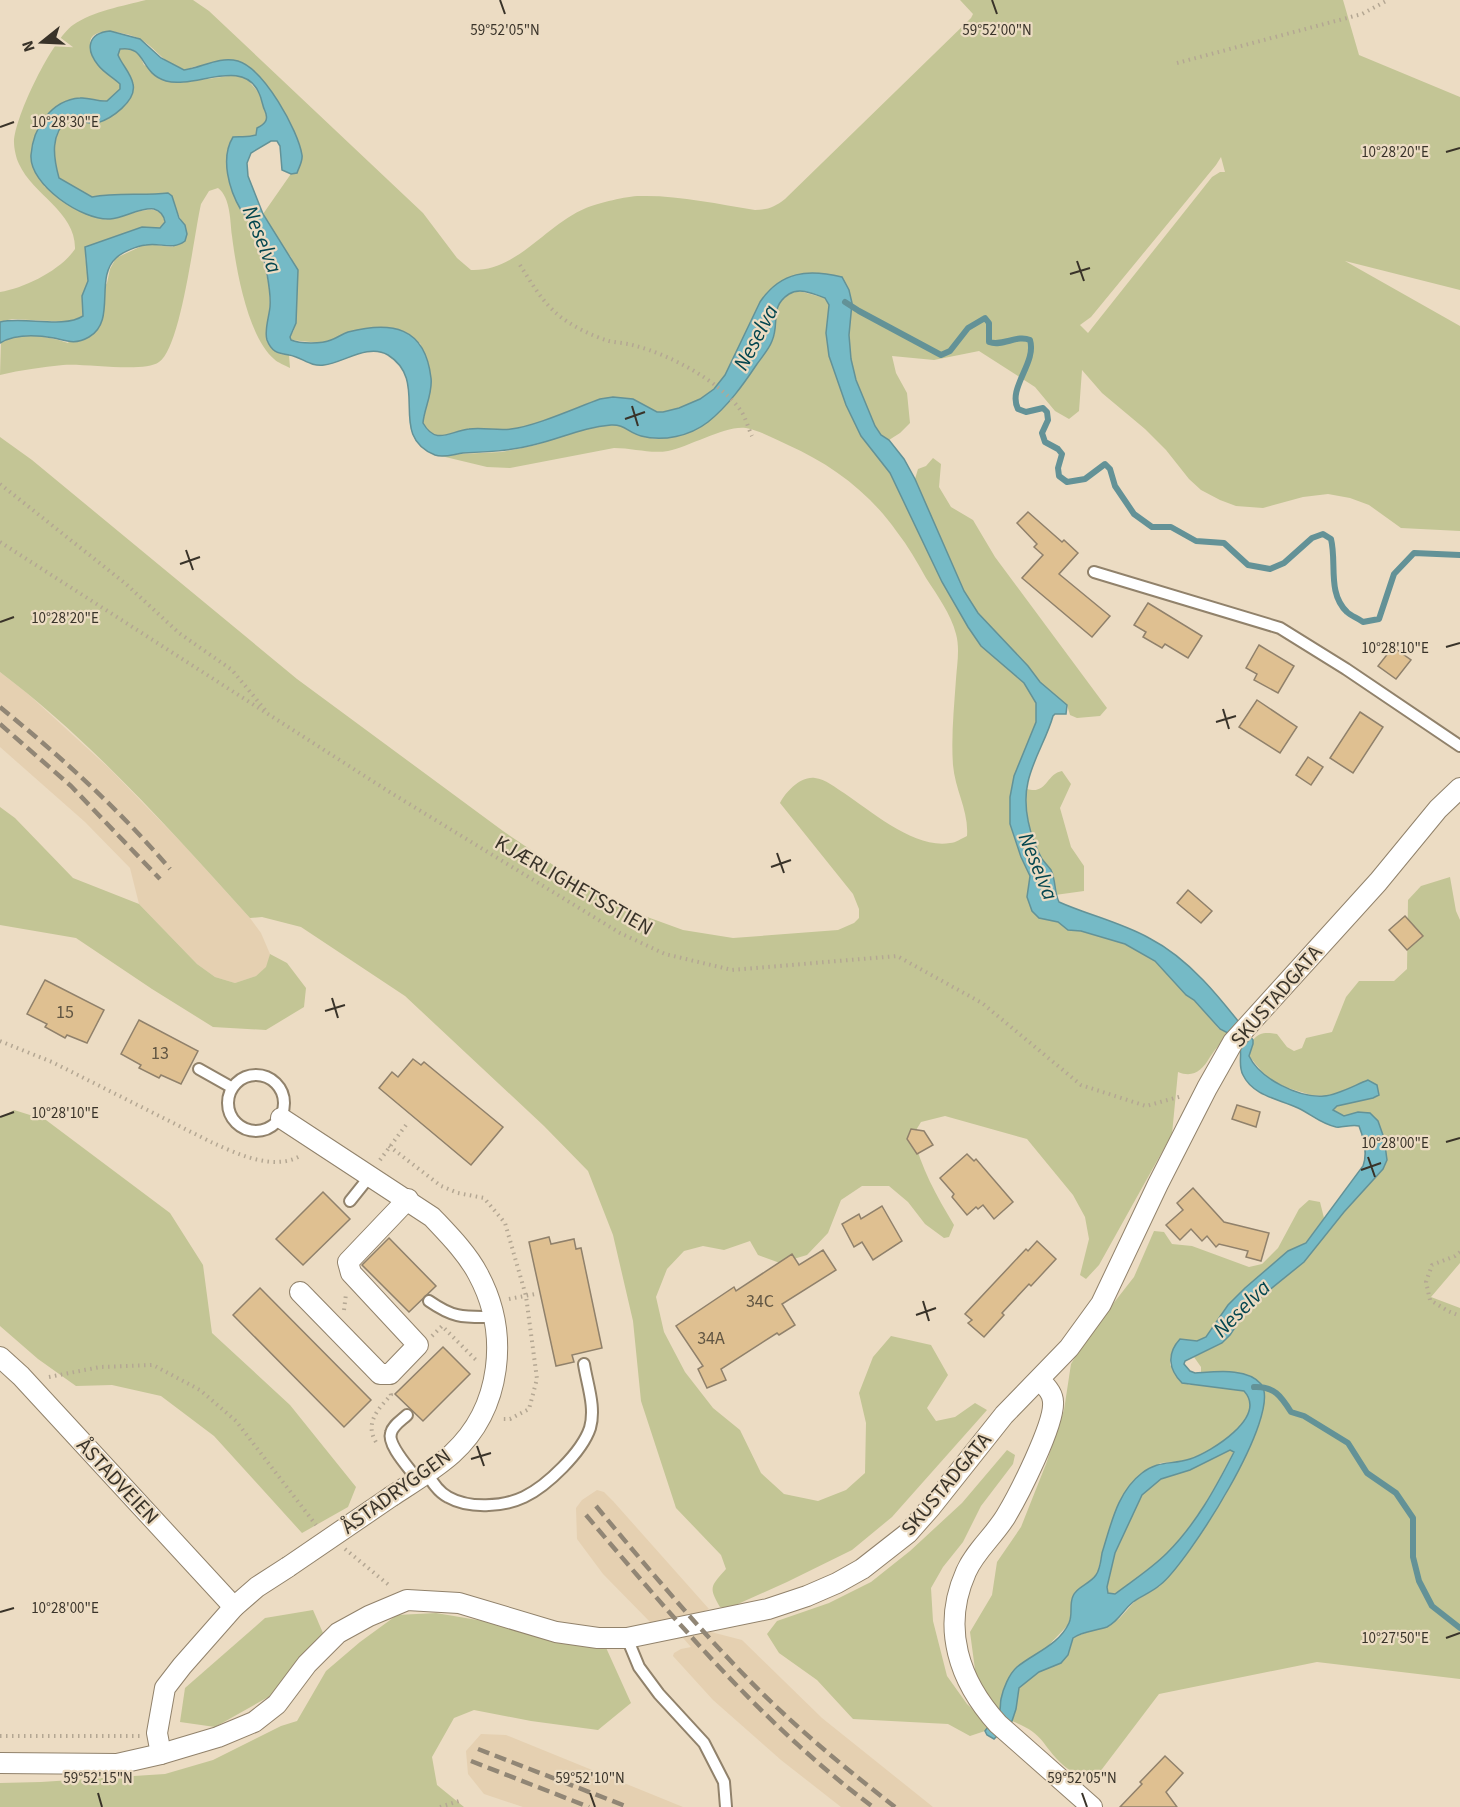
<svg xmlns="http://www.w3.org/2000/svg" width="1460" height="1807" viewBox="0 0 1460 1807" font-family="'Source Sans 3',sans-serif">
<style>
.built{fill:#e5d0b1}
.green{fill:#c3c595;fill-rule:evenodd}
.water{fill:#75bac6;stroke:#639297;stroke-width:1.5;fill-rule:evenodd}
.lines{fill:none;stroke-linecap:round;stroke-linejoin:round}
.stream{stroke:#639297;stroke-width:6}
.building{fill:#dfc091;stroke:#90816b;stroke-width:1.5}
.service-casing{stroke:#91826b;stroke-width:14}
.minor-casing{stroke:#91826b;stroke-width:22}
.path{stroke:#b4a793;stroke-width:4;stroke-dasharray:1.5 4.5;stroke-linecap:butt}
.service{stroke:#fff;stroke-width:10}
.minor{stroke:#fff;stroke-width:20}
.rail{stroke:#918675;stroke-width:4.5;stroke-dasharray:12 6;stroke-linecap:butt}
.minor-bridge-casing{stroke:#91826b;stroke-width:22;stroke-linecap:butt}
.minor-bridge{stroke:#fff;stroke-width:20}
.ticks{fill:none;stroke:#393329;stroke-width:2}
.labels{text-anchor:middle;stroke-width:4.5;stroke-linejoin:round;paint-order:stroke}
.number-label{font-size:18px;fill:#625643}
.street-label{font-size:21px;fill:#393329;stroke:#ecdcc3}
.water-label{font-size:22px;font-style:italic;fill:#04464f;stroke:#ecdcc3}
.ticks-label{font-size:15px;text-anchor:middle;fill:#393329;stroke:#ecdcc3;stroke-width:4.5;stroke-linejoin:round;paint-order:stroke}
</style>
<rect width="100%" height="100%" fill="#ecdcc3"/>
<g class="built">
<path d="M0,672L27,693L109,768L181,842L250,918L261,933L270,954L267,967L256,976L235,983L215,977L197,964L139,904L130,868L85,822L0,747Z"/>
<path d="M597,1490L604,1492L613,1501L709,1609L696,1615L711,1632L742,1640L822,1718L933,1807H841L781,1760L713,1700L673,1656L674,1653L681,1649L691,1647L669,1622L652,1624L603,1574L577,1539L576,1508L582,1500Z"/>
<path d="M481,1734L506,1735L683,1807H523L484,1794L468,1774L466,1751Z"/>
</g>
<g class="green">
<path d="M146,0H193L209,11L423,213L457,258L471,270C517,272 545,225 586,208C599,203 626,196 640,196C678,195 717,204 755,210C767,210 775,207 785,199L971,18L973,14L960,0H1343L1359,55L1460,97V290L1345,261L1460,326V531L1401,528L1369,505L1350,498L1328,494L1303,497L1263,508L1236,506L1220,500L1201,490L1189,479L1166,450L1145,429L1102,393L1082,370L1079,411L1069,419L1055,411L1035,387L979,351L934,360L892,356L896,373L907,393L910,423L900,433L889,440L881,435L875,426L856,380L851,359L842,277L760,302L725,375L714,389L700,399L679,408L663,412H657L613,397L600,399C574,408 537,426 511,429C498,431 483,427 469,429C450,431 436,446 423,423L431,380L420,343L345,333L331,340L320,343L291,340L290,337L294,330L298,283L291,257L283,248L263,214L302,158C294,127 278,99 257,75C244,73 208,65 197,66C190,67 187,72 179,69C163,62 153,45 138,38C127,33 83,23 91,49C97,65 109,73 120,84V89L107,101L81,98L56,106L44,186C61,199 81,215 102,219C121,223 159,194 165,222L160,228L90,245L85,254L88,281L82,296L83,316L69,322L12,319L0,322V292C25,288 61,270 75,249C76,212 33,195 19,164C16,158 14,148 14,142C15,116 52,40 73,25C93,11 123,6 146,0ZM1221,157L1225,172H1220L1212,177L1088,333L1080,325L1091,317L1216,165Z"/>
<path d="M124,48C137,50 140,54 144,65L178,83L236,75L247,79L259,93L267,117L266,122L257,129L256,135L247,138L240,136L226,159L229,181L237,202L252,224L258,240L269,286L270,305L267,329L279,354L289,355L290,368C285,365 278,363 274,359C248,337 236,269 232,236C230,222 231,198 218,188L209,191L201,204C194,234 181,348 159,362C144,373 85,363 63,365C42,367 21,370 0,375L1,341C21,332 47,336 68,343L107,283L110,269L116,258L146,244L173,247L185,225C176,215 174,198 168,193C143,196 117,192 92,197L59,178C53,156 50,134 69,118L85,123H97L127,103L133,83L118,55L120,49Z"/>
<path d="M799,291L825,298L829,305L826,333L829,356L846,405L861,436L890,473L942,582L968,627L981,646L1024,683L1036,703V722L1014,776L1010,797L1021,857L1030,876L1027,897L1039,918L1058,922L1068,930L1081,931L1125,944L1155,961L1186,995L1194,1000L1219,1029L1228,1033C1223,1041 1215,1049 1210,1057C1202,1071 1193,1078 1178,1072L1172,1134L1099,1265L1086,1279L1080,1275L1089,1239L1085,1217L1073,1195L1027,1139L945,1116L921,1122L913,1135C921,1168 936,1195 954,1225L949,1237L944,1238L925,1224L908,1202L889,1186H862L841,1200L828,1233L807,1255L780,1263L758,1255L750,1241L724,1250L703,1246L684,1251L667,1269L656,1297L664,1332L685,1372L713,1408L740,1430L761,1473L784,1494L818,1501L846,1490L865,1473L866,1423L859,1393L873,1357L891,1336L931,1345L948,1375L927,1408L936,1421L955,1417L975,1403L987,1410L892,1517L852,1550L787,1582L729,1608L720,1607C708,1587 711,1586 726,1569L721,1555L676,1508L641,1401L633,1321L613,1235L588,1171L544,1126L405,996L301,927L262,917L250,918C172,832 93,742 0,672V437L32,460L297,679L503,831L571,877L639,914L683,930L733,938L838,930L854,923L859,918V909L853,894L780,803C786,792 800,776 815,778C825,779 836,788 844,793C872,812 915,849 950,843C956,843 962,838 967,836C969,811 955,790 953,765C951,737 954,708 956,679C957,665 960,648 956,634C951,614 937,595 926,578C917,562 908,546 897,532C870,493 831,464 788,445C775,439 761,431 746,428C726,425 691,446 668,451C650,454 633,448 614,448L510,468L487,467L437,455L502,452L536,445L573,432L613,424L624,426L639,436L656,439L722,410L739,390L772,342L775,332L774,319L779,303L790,293Z"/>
<path d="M933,458L941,464L939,487L951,507L973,520L995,557L1107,708L1100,716L1077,718L1070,715L1067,705L1040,682L1028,666L978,613L964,591L950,560L915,479L918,469L926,466Z"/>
<path d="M1062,771L1071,784L1060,808L1071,847L1084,866V891L1055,895L1051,871L1043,861L1031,835L1025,804L1027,789C1047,795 1046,774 1062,771Z"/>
<path d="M0,807L15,818L73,878L139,904L197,964L215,977L235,983L256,976L266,967L270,954L287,963L306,988L304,1007L266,1030L213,1027L152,989L76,938L0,925Z"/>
<path d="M1450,877L1456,911L1460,920V1263L1431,1297L1460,1308V1679L1317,1662L1159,1694L1093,1781C1083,1776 1070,1772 1063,1765C1040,1743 1045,1734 1012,1721L1016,1709L1019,1688L1039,1672L1052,1667L1068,1655L1073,1638L1119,1619L1135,1601L1160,1586L1225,1496L1243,1460L1259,1420L1264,1401V1391L1260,1383L1242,1373L1201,1372V1367L1194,1357L1222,1343L1230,1335L1242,1317L1257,1300L1304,1262L1344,1212L1383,1169C1383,1148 1386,1129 1370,1113C1357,1112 1343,1120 1332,1110L1337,1106L1325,1096L1311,1095L1288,1088L1268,1079L1249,1056L1253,1044V1040C1259,1032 1267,1032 1277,1034L1287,1047L1294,1051L1302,1048L1306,1038L1332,1032L1346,997L1359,981H1394L1407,969L1408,900L1421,886Z"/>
<path d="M14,1110L46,1120L170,1213L203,1265L212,1333L290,1405L356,1487L348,1507L302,1533L214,1436L161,1396L112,1385L76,1386L38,1359L0,1326V1118Z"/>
<path d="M1309,1200L1320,1202L1324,1218L1306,1243L1288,1251L1245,1288L1228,1305L1206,1337L1197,1341L1180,1339C1173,1347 1170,1354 1170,1365L1189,1385L1196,1384L1244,1391C1247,1394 1251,1398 1251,1403C1252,1426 1207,1454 1188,1460C1179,1462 1169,1462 1160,1463L1102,1554L1097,1575L1074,1593L1069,1624L1045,1649L1017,1667L1000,1712L976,1677L970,1632L992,1595L997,1562L1021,1527L1046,1464L1064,1410L1071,1364L1087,1337L1134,1277L1154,1231L1164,1232L1172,1244L1192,1246L1249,1267L1262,1264L1278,1248L1299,1209Z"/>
<path d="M1007,1450L1015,1455L1013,1464L981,1506L963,1542L943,1567L931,1588L933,1621L947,1676L967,1704L989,1725L985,1731L970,1736L948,1724L853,1719L817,1680L779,1653L767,1634L777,1621L829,1603L871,1582L910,1551L962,1503Z"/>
<path d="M1230,1450L1234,1451C1215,1488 1196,1523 1167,1553C1151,1569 1132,1581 1115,1594L1108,1593L1107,1587L1115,1553L1142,1495L1161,1479L1190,1470Z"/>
<path d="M313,1610L323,1633L270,1696L215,1727L180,1722L185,1688L265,1618Z"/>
<path d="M436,1613L603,1641L631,1703L598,1730L531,1721L474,1710L454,1718L432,1757L437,1785L464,1807H0V1783L41,1782L165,1774L213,1760L281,1726L297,1721L326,1671L360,1642L397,1615Z"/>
</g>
<path class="water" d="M110,31L140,39L161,58L184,70C202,68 218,56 238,61C264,69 298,130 302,155C303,161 299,167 297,173L291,174L282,170L280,146L277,141H271L251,153L247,163L248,176L263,214L298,270L296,323L290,337L291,340C300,344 322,344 331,340C337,338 342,334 348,332C391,321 425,326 431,378C433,393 424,409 423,423C436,446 450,431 469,429C483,427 498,431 511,429C536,426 575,408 600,399L613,397L633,399L657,412H663L679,408L700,399L714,389L725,375L760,302C781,271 808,269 842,277L849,290L852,303L849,335L851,359L856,380L875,426L881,435L889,440L904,459L915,479L964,591L978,613L1028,666L1040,682L1067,705L1066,714H1055L1053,716C1047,738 1033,759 1028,782C1022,807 1030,837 1042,859C1045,863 1048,866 1051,870C1056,880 1054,892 1059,902C1088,915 1120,922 1149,938C1192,960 1224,1003 1253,1040V1044L1249,1056C1260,1079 1299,1098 1324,1096C1338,1095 1355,1085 1368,1080L1377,1085L1379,1095L1373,1098L1337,1106L1333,1110L1344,1116L1358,1112L1370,1113L1378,1121L1384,1138L1387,1160L1383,1169L1344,1212L1304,1262L1257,1300L1242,1317L1230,1335L1222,1343L1185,1361L1184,1364L1190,1371L1195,1373C1214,1372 1247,1367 1261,1384C1284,1413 1187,1564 1160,1585C1152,1592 1141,1596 1133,1602C1123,1610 1119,1621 1107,1627C1095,1631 1083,1631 1073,1638L1068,1655L1061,1663L1039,1672L1019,1688L1016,1709L1012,1721L994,1739L987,1735L985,1731C989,1725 996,1719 999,1713C1001,1709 1000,1704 1001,1699C1003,1689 1009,1674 1017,1667C1034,1653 1059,1645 1069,1623C1073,1614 1069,1605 1073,1596C1076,1587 1090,1584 1096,1575C1100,1570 1101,1560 1102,1553C1111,1525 1117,1492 1142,1473C1158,1460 1172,1465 1190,1459C1211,1452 1268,1417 1244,1391L1182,1383C1168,1369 1167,1353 1180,1339L1197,1341L1206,1337L1228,1305L1245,1288L1288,1251L1306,1243L1363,1166C1368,1153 1364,1139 1359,1126C1351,1124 1343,1128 1336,1127C1321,1124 1311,1114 1298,1108C1279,1099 1253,1096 1243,1075C1238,1066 1242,1056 1240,1047L1228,1033L1220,1029L1194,1000L1186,995L1155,961L1125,944L1081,931L1068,930L1058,922L1039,918L1032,911L1027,897L1030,876L1021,857L1010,824V797L1014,776L1036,722V703L1024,683L981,646L968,627L942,582L890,473L861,436L846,405L829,356L826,333L829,305L825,298C814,294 800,287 789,294C769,307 780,323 772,341C769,349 762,357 757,364C743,385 728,406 708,422C690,436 663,442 641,436C629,433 624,424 611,425C583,427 560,439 533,445C510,451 487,452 463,453C454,454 444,458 435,455C386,435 431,382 388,355C368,343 343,363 324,365C310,367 302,357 289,355C279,353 272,353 267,340C264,331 269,317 270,307C271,296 269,285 267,274C263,258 261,239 253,224C250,219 244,215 241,210C229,190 220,158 233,137C241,136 247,138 256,135L257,128C265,124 269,120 265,111C262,105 262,99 259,93C243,57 195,89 166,81C139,73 147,45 120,49L118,55C122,65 131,73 133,84C137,101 111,119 97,123C87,125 78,119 69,118C50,134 53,156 59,178L92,197C117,192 143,196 168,193L172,196L179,218L185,225L187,234L185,241C172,251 160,242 146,245C137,246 122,252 116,258C94,278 117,321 89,337C75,345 67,341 54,338C37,335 15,334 0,343V322C24,316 63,329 83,316L82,296L88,281L85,247L142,227L160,228L165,222C164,216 161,211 154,209C140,207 125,218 110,219C83,221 29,185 31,155C33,128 51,100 80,98C89,97 98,102 107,101L120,89V84C113,77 104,73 98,65C85,49 88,33 110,31ZM1230,1450L1234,1452C1215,1489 1196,1524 1167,1553C1151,1569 1132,1581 1115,1594L1108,1593L1107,1587L1115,1553L1142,1495L1161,1479L1190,1470Z"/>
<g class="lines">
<g class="stream">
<path d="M845,302L859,311L941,355L950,351L968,328L985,318L989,323V342C1003,347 1017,334 1030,340C1037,363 1007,388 1018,409L1026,412L1043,408L1047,412L1048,420L1042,433L1045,442L1058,449L1062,454L1058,468L1059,476L1067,482L1085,479L1105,464L1110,469L1115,486L1134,514L1152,527H1171L1196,541L1224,543L1248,565L1270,569L1284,563L1312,538L1323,534L1331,539C1337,563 1327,593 1347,612C1351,616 1358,618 1363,622L1379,619L1394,574L1414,553L1460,555"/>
<path d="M1254,1387C1274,1386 1281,1396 1291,1412L1304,1416L1348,1443L1367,1473L1396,1493L1413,1518V1557L1419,1581L1432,1606L1460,1628"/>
</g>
</g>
<g class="building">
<path d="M1028,512L1062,542L1064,540L1078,553L1059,574L1110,616L1092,637L1022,578L1043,555L1034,547L1037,544L1017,523Z"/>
<path d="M1148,603L1202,636L1188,658L1165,644L1162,648L1143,637L1146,632L1134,625Z"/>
<path d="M1259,645L1294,666L1278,693L1254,680L1257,674L1246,668Z"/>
<path d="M1393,647L1411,660L1396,679L1378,666Z"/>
<path d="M1257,700L1297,727L1280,753L1239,727Z"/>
<path d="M1360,712L1383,727L1353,773L1330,758Z"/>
<path d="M1308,757L1323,767L1311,785L1296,775Z"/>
<path d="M1188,890L1212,911L1201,923L1177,903Z"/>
<path d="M1405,916L1423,936L1407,950L1389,930Z"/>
<path d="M45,980L104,1010L87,1043L67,1035L65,1038L45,1027L47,1024L27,1014Z"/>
<path d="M139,1020L198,1051L181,1084L161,1075L159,1078L139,1068L141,1065L121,1054Z"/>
<path d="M413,1059L421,1065L424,1062L503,1127L471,1165L379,1088L392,1072L398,1077Z"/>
<path d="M1237,1105L1260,1112L1256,1127L1232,1119Z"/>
<path d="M911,1129L924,1131L933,1145L917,1154L907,1139Z"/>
<path d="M967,1154L974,1161L976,1159L1013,1202L994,1219L983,1205L978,1209L976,1207L967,1215L952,1197L954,1194L940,1178Z"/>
<path d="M1193,1188L1224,1222L1269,1233L1261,1261L1246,1257L1248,1251L1219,1244L1216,1247L1207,1236L1202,1241L1191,1229L1180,1240L1166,1225L1183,1210L1177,1203Z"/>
<path d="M323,1192L350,1219L303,1265L276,1239Z"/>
<path d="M882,1206L902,1241L873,1260L862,1242L854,1247L842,1224L859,1214L861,1219Z"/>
<path d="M549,1237L551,1244L574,1239L576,1249L581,1248L602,1348L572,1355L574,1362L556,1366L529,1242Z"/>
<path d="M389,1238L436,1286L409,1312L362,1265Z"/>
<path d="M1037,1241L1056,1259L1031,1286L1029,1284L1002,1313L1004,1315L984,1337L968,1323L972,1320L965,1314L1026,1249L1028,1251Z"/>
<path d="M823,1250L836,1270L782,1304L795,1325L779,1335L777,1333L721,1369L726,1380L707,1388L698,1369L703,1366L676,1326L734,1287L736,1291L792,1254L799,1265Z"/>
<path d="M260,1288L371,1400L344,1427L233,1315Z"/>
<path d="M443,1347L470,1374L423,1421L395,1394Z"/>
<path d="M1165,1756L1183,1773L1166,1792L1177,1807H1120L1142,1784L1140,1782Z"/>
</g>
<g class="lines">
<g class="service-casing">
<g id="service">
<path d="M1094,572L1280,628L1346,669L1460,746"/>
<path d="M199,1069L231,1087"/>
<circle cx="256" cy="1103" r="28"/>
<path d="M350,1201L370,1176"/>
<path d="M429,1301C455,1319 464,1317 494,1317"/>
<path d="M407,1415C402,1420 393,1425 391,1433C387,1445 410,1469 417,1479"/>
<path d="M427,1473C432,1482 438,1492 448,1497C469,1509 503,1507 524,1497C547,1486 582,1452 590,1428C596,1407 587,1384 584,1364"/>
<path d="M627,1638L639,1667L659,1694L704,1743L724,1782L726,1807"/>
</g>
</g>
<g class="minor-casing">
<g id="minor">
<path d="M281,1118L432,1217C448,1234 467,1253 478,1274C510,1333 502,1408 452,1454C434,1470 412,1483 392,1496"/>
<path d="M300,1292L380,1374H390L418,1345L351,1273L348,1262L408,1199"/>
<path d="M0,1357L21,1376L234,1607"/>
<path d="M1039,1380C1045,1385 1053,1393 1053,1402C1055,1424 1018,1496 1006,1516C994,1536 975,1551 966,1572C941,1628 959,1681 998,1724L1092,1807"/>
<path d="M161,1754L157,1733L165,1688L182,1666L234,1607L257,1587L288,1567"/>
<path d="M0,1763L117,1764L161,1754L218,1737L254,1722L277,1704L307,1664L338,1633L369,1616L407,1600L459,1603L556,1632L598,1638H627L768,1609L807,1596L837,1583L862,1569L908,1533L931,1507L1004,1415L1069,1348L1101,1304L1158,1184L1207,1088L1233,1042L1378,882L1438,809L1460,788"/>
</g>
</g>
<g class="path">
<path d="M1177,63L1362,14L1388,0"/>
<path d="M520,265C531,282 541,300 556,313C569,325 592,336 609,341C618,343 627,343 636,346C670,355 720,381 741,411C746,418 748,428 752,436"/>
<path d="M0,484L126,584L179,633L232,670L266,711"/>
<path d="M0,542L388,791L620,933L665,954L732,970L897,956L982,1003L1081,1085L1146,1106L1182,1096"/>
<path d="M0,1041L52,1062L211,1142C238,1154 274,1172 302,1155"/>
<path d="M389,1146L441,1186L458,1193L484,1198L505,1223L526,1296L537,1379L529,1409L510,1419H500"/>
<path d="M380,1160L406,1125"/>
<path d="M1460,1252L1455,1256L1432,1265L1426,1282L1430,1300L1448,1311L1460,1316"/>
<path d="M509,1299L535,1294"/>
<path d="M344,1310L346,1294"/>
<path d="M432,1336L442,1326L478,1362"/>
<path d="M49,1377L100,1367L153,1365L200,1390L236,1421L316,1525"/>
<path d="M376,1442C364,1423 379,1408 391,1395L390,1391"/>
<path d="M345,1549L390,1586"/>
<path d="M0,1736H140"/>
<path d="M440,1807L462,1800"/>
</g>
<use href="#service" class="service"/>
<use href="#minor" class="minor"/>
<g class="rail">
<path d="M0,707C61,757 119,809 170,869"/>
<path d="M0,724L71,786L160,879"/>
<path d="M596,1506C646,1566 696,1626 750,1681C795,1727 845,1768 895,1807"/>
<path d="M586,1515C674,1619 763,1725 873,1807"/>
<path d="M478,1749L628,1807"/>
<path d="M471,1761L589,1807"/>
</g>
<g class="minor-bridge-casing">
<path id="minor-bridge" d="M288,1567L392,1496"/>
</g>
<use href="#minor-bridge" class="minor-bridge"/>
</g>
<path class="ticks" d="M500,0L505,14M992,0L997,14M0,127L14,122M1446,152L1460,148M1077,261L1084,281M1070,274L1090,268M632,406L638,426M625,419L645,412M186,550L193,570M180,564L200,557M0,622L14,617M1446,647L1460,643M1223,709L1229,729M1216,722L1236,716M777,853L784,873M771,867L791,860M332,998L338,1018M325,1011L345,1005M0,1117L14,1112M1446,1142L1460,1138M1368,1157L1375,1177M1361,1170L1381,1163M923,1301L929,1321M916,1315L936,1308M477,1446L484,1466M471,1459L491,1453M0,1612L14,1608M1446,1638L1460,1633M98,1793L102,1807M590,1793L595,1807M1082,1793L1087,1807"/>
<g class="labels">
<g class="number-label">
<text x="65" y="1018">15</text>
<text x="160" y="1059">13</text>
<text x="760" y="1307">34C</text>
<text x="711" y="1344">34A</text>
</g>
<g class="street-label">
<text transform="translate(574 885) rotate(30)" y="7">KJÆRLIGHETSSTIEN</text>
<text transform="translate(1276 996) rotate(-49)" y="7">SKUSTADGATA</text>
<text transform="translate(118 1481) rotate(47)" y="7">ÅSTADVEIEN</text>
<text transform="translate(946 1484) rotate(-50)" y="7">SKUSTADGATA</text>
<text transform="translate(396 1491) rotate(-36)" y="7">ÅSTADRYGGEN</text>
</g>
<g class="water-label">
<text transform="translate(263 239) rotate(68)" y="8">Neselva</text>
<text transform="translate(755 337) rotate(-62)" y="8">Neselva</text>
<text transform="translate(1039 866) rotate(68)" y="8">Neselva</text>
<text transform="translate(1241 1308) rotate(-45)" y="8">Neselva</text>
</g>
</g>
<g class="ticks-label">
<text x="505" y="35">59°52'05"N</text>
<text x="997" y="35">59°52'00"N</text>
<text x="65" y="127">10°28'30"E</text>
<text x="1395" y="157">10°28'20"E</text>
<text x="65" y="623">10°28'20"E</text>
<text x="1395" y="653">10°28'10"E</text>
<text x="65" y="1118">10°28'10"E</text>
<text x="1395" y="1148">10°28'00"E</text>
<text x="65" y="1613">10°28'00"E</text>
<text x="1395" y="1643">10°27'50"E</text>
<text x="98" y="1783">59°52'15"N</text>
<text x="590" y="1783">59°52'10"N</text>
<text x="1082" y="1783">59°52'05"N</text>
</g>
<g transform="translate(42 42) rotate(252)" stroke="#ecdcc3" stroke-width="4.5" paint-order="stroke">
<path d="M0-4.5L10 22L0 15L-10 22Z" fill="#393329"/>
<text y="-9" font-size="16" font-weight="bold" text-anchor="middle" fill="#393329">N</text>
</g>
</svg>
